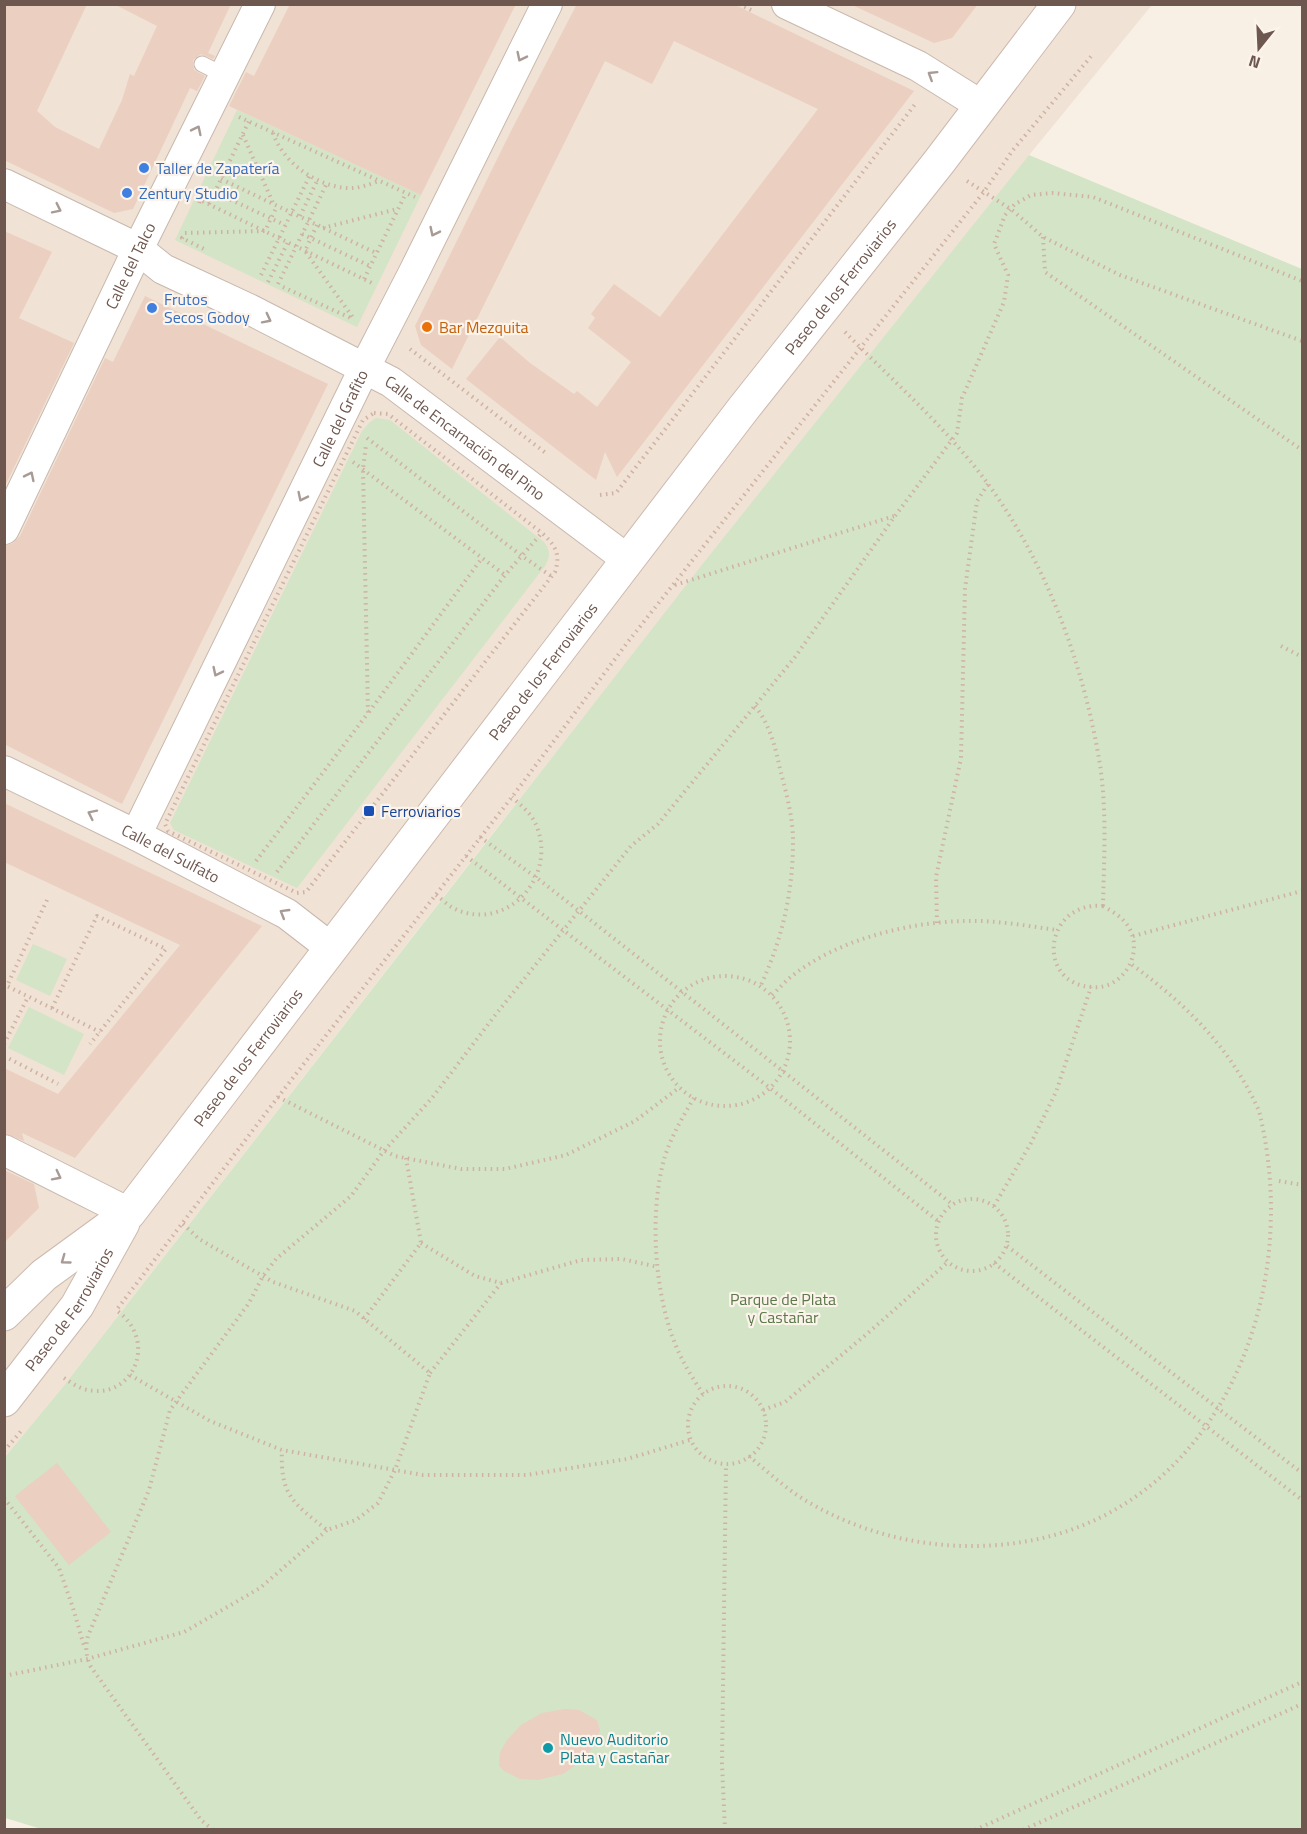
<svg xmlns="http://www.w3.org/2000/svg" width="1307" height="1834" viewBox="0 0 1307 1834" font-family="'Titillium Web',sans-serif">
<style>
.residential{fill:#f0e2d5}
.green{fill:#d4e4c6}
.building{fill:#ebcfc1}
.lines{fill:none;stroke-linecap:round;stroke-linejoin:round}
.lane-casing{stroke:#c8b8ad;stroke-width:17}
.street-casing{stroke:#c8b8ad;stroke-width:32}
.secondary-casing{stroke:#cdbaae;stroke-width:35}
.path{stroke:#cfb2a4;stroke-width:4;stroke-dasharray:1.5 4.5;stroke-linecap:butt}
.lane{stroke:#fff;stroke-width:15}
.street{stroke:#fff;stroke-width:30}
.secondary{stroke:#fff;stroke-width:33}
.oneway{stroke:#a89a95}
.shop-dot{fill:#3f7fe0;stroke:#fcf4eb;stroke-width:2}
.food-dot{fill:#e8710a;stroke:#fcf4eb;stroke-width:2}
.transit-dot{fill:#1a4fb4;stroke:#fcf4eb;stroke-width:2}
.culture-dot{fill:#0f9aa8;stroke:#fcf4eb;stroke-width:2}
.labels{text-anchor:middle;stroke-width:4.5;stroke-linejoin:round;paint-order:stroke}
.shop-label{font-size:16px;fill:#366cbe;stroke:#fcf4eb;text-anchor:start}
.street-label{font-size:16px;fill:#6e574e;stroke:#fcf4eb}
.food-label{font-size:16px;fill:#c56008;stroke:#fcf4eb;text-anchor:start}
.transit-label{font-size:16px;fill:#164399;stroke:#fcf4eb;text-anchor:start}
.park-label{font-size:16px;fill:#5b794b;stroke:#fcf4eb}
.culture-label{font-size:16px;fill:#0d838f;stroke:#fcf4eb;text-anchor:start}
</style>
<rect width="100%" height="100%" fill="#f9f0e5"/>
<path class="residential" d="M5,5H1152L1030,154L493,833L62,1388L5,1457Z"/>
<g class="green">
<path d="M237,110L421,195L357,327L175,240Z"/>
<path d="M1029,155L1302,269V1829L45,1830L5,1818V1457L62,1388L701,566Z"/>
<path d="M376,418L390,420L544,542C551,551 550,557 545,566L297,888L174,830L170,823L362,431L369,423Z"/>
<path d="M33,944L67,959L50,996L16,980Z"/>
<path d="M29,1007L84,1034L64,1075L8,1048Z"/>
</g>
<g class="building">
<path d="M4,4H87L37,111L55,127L99,149L122,100L130,74L134,76L157,26L114,4H231L208,53L215,56L213,59L201,54L193,60L194,70L205,76L197,91L190,88L133,209L114,213L4,160Z"/>
<path d="M290,4H516L421,195L229,106L246,72L254,76Z"/>
<path d="M577,4H733L914,91L617,477L605,452L596,480L466,379L500,337L530,363L574,394L577,391L597,407L631,362L588,328L595,318L591,314L614,284L660,317L818,109L674,41L652,84L605,61L452,369L421,345L415,326L511,131Z"/>
<path d="M850,4H978L952,38L934,43Z"/>
<path d="M4,231L52,252L19,318L74,343L4,488Z"/>
<path d="M145,296L328,384L122,804L4,744V546L13,543L20,536L105,358L113,362Z"/>
<path d="M4,803L262,926L75,1158L22,1133L24,1141L4,1133V1068L58,1094L180,945L4,862Z"/>
<path d="M4,1170L34,1184L39,1208L4,1243Z"/>
<path d="M57,1463L111,1532L69,1565L15,1496Z"/>
<path d="M565,1709L579,1710L597,1720L600,1730L596,1743L583,1760L563,1774L538,1780L520,1779L504,1771L499,1766L500,1752L508,1739L521,1725L542,1713Z"/>
</g>
<g class="lines">
<g class="lane-casing">
<path id="lane" d="M202,64L224,75"/>
</g>
<g class="street-casing">
<g id="street">
<path d="M787,4L918,66L982,106"/>
<path id="s1" d="M4,184L122,241L138,249L163,269L251,310L391,382L628,560"/>
<path id="s2" d="M4,529L138,249L260,4"/>
<path id="s3" d="M4,771L136,835L287,914L331,948"/>
<path id="s4" d="M136,835L364,369L413,274L547,4"/>
<path d="M4,1150L129,1213"/>
</g>
</g>
<g class="secondary-casing">
<g id="secondary">
<path id="s5" d="M4,1314L44,1275L129,1213L743,409L939,162L1059,4"/>
<path id="s6" d="M4,1400L77,1306L123,1223"/>
</g>
</g>
<g class="path">
<path d="M739,4L755,12"/>
<path d="M239,117L415,197"/>
<path d="M273,133C283,162 314,185 346,188C357,189 368,185 379,181"/>
<path d="M243,135L273,203"/>
<path d="M221,179L376,253"/>
<path d="M967,181L1012,210L1043,237L1120,275L1302,341"/>
<path d="M214,192L285,225"/>
<path d="M199,203L200,200L372,283"/>
<path d="M209,204L249,121"/>
<path d="M300,216L318,179"/>
<path d="M317,225L305,251L354,319"/>
<path d="M323,228L397,209"/>
<path d="M185,233L265,231L277,206"/>
<path d="M302,234L370,266"/>
<path d="M183,237L182,238L206,250"/>
<path d="M1043,237L1045,272L1302,450"/>
<path d="M261,275L310,175"/>
<path d="M364,279L406,193"/>
<path d="M268,282L288,242"/>
<path d="M278,284L327,183"/>
<path d="M283,287L353,319"/>
<path d="M845,332C894,382 947,428 988,484C1048,566 1084,666 1100,765C1107,812 1104,859 1103,906"/>
<path d="M410,349L547,454"/>
<path d="M374,413L388,414L542,533C555,545 561,554 555,572L306,892L297,893L168,831L165,824L363,420Z"/>
<path d="M367,438L522,556L551,576"/>
<path d="M353,462L505,575"/>
<path d="M600,495L616,493L916,103"/>
<path d="M675,585L894,516"/>
<path d="M1281,646L1302,657"/>
<path d="M755,706C770,725 775,746 780,769C786,792 793,817 793,841C793,893 782,940 760,987"/>
<path d="M369,712L482,558"/>
<path d="M480,837L537,878L952,1204"/>
<path d="M466,856L770,1088L938,1221"/>
<path d="M256,861L368,713L363,469L366,445"/>
<path d="M277,872L505,575L540,535"/>
<path d="M436,895C442,899 448,906 455,909C505,932 555,880 538,830C534,816 523,807 512,797"/>
<path d="M47,900L7,986L100,1032"/>
<path d="M1103,906C1112,911 1122,917 1128,926C1140,945 1133,970 1114,982C1108,986 1099,988 1092,987C1035,984 1044,901 1103,906Z"/>
<path d="M937,923L936,877L961,758L965,589L977,501L988,484"/>
<path d="M1133,936L1302,891"/>
<circle cx="725" cy="1041" r="65"/>
<path d="M772,995C779,989 785,981 792,976C837,940 908,922 965,921C996,920 1027,926 1057,930"/>
<path d="M52,1008L97,916L166,949L90,1044"/>
<path d="M4,1044L28,997"/>
<path d="M4,1056L58,1084"/>
<path d="M278,1097L395,1156L461,1169H505L566,1155L635,1121L680,1087"/>
<path d="M694,1098C683,1116 672,1135 665,1156C648,1213 654,1305 682,1359C688,1371 696,1383 703,1394"/>
<path d="M1279,1181L1302,1185"/>
<circle cx="972" cy="1235" r="36"/>
<path d="M994,1206L1031,1143L1056,1092L1091,987"/>
<path d="M183,1224L199,1239L273,1282L355,1311L430,1373L395,1470L378,1503L356,1520L327,1530C293,1503 280,1495 282,1450"/>
<path d="M421,1243L475,1276L501,1283L581,1260L622,1259L658,1267"/>
<path d="M1007,1246L1302,1473"/>
<path d="M994,1263L1302,1500"/>
<path d="M118,1308L278,1097L512,797L627,643L983,193L1013,150L1093,54"/>
<path d="M364,1319L421,1243L406,1158"/>
<path d="M430,1373L501,1283"/>
<path d="M130,1375L210,1421L282,1450L423,1475H527L627,1459L690,1440"/>
<path d="M64,1378C70,1382 77,1387 84,1389C131,1403 161,1342 116,1310"/>
<circle cx="727" cy="1425" r="39"/>
<path d="M763,1410L785,1402L868,1333L948,1262"/>
<path d="M4,1451L22,1430"/>
<path d="M749,1456C771,1475 792,1494 817,1507C872,1537 935,1550 997,1545C1209,1529 1307,1305 1259,1111C1231,1048 1186,1004 1131,964"/>
<path d="M4,1498L59,1568L72,1605L85,1649"/>
<path d="M4,1676L87,1659L184,1632L260,1588L327,1530"/>
<path d="M213,1830L201,1820L91,1667C86,1657 85,1647 88,1636L149,1490L170,1410L249,1303L263,1276L276,1259L351,1196L383,1152L432,1098L496,1014L631,846L658,824L795,657L895,516L957,433L962,398L1004,302L1008,275L994,244L1005,215L1015,204L1031,195L1052,193L1093,197L1302,281"/>
<path d="M725,1830L722,1764L726,1464"/>
<path d="M975,1830L1302,1682"/>
<path d="M1023,1830L1302,1704"/>
</g>
<use href="#lane" class="lane"/>
<use href="#street" class="street"/>
<use href="#secondary" class="secondary"/>
</g>
<defs><path id="oneway-chevron" d="M-2-3.5L2.5 0L-2 3.5" fill="none" stroke-width="1.6" stroke-linecap="round" stroke-linejoin="round" transform="scale(1.5)"/></defs>
<g class="oneway">
<use href="#oneway-chevron" transform="translate(521 57) rotate(116)"/>
<use href="#oneway-chevron" transform="translate(932 75) rotate(-148)"/>
<use href="#oneway-chevron" transform="translate(197 130) rotate(-64)"/>
<use href="#oneway-chevron" transform="translate(57 209) rotate(26)"/>
<use href="#oneway-chevron" transform="translate(434 232) rotate(116)"/>
<use href="#oneway-chevron" transform="translate(267 319) rotate(27)"/>
<use href="#oneway-chevron" transform="translate(30 476) rotate(-64)"/>
<use href="#oneway-chevron" transform="translate(302 497) rotate(116)"/>
<use href="#oneway-chevron" transform="translate(217 672) rotate(116)"/>
<use href="#oneway-chevron" transform="translate(92 814) rotate(-154)"/>
<use href="#oneway-chevron" transform="translate(284 913) rotate(-149)"/>
<use href="#oneway-chevron" transform="translate(57 1176) rotate(27)"/>
<use href="#oneway-chevron" transform="translate(65 1260) rotate(144)"/>
</g>
<g class="shop-dot">
<circle cx="144" cy="168" r="6"/>
<circle cx="127" cy="193" r="6"/>
<circle cx="152" cy="308" r="6"/>
</g>
<circle class="food-dot" cx="427" cy="327" r="6"/>
<rect class="transit-dot" x="363" y="805" width="12" height="12" rx="3"/>
<circle class="culture-dot" cx="548" cy="1748" r="6"/>
<g class="labels">
<g class="shop-label">
<text x="156" y="174">Taller de Zapatería</text>
<text x="139" y="199">Zentury Studio</text>
<text x="164" y="305">Frutos<tspan x="164" dy="18">Secos Godoy</tspan></text>
</g>
<g class="street-label">
<text dy="6" stroke="none"><textPath href="#s2" startOffset="292">Calle del Talco</textPath></text>
<text dy="6" stroke="none"><textPath href="#s5" startOffset="1329">Paseo de los Ferroviarios</textPath></text>
<text dy="6" stroke="none"><textPath href="#s4" startOffset="464">Calle del Grafito</textPath></text>
<text dy="6" stroke="none"><textPath href="#s1" startOffset="528">Calle de Encarnación del Pino</textPath></text>
<text dy="6" stroke="none"><textPath href="#s5" startOffset="843">Paseo de los Ferroviarios</textPath></text>
<text dy="6" stroke="none"><textPath href="#s3" startOffset="186">Calle del Sulfato</textPath></text>
<text dy="6" stroke="none"><textPath href="#s5" startOffset="357">Paseo de los Ferroviarios</textPath></text>
<text dy="6" stroke="none"><textPath href="#s6" startOffset="112">Paseo de Ferroviarios</textPath></text>
</g>
<g class="food-label">
<text x="439" y="333">Bar Mezquita</text>
</g>
<g class="transit-label">
<text x="381" y="817">Ferroviarios</text>
</g>
<g class="park-label">
<text x="783" y="1305">Parque de Plata<tspan x="783" dy="18">y Castañar</tspan></text>
</g>
<g class="culture-label">
<text x="560" y="1745">Nuevo Auditorio<tspan x="560" dy="18">Plata y Castañar</tspan></text>
</g>
</g>
<rect width="1307" height="1834" fill="none" stroke="#6e574e" stroke-width="12"/>
<g transform="translate(1259 48) rotate(198)" stroke="#fcf4eb" stroke-width="4.5" paint-order="stroke">
<path d="M0-4.5L10 22L0 15L-10 22Z" fill="#6e574e"/>
<text y="-9" font-size="16" font-weight="bold" text-anchor="middle" fill="#6e574e">N</text>
</g>
</svg>
